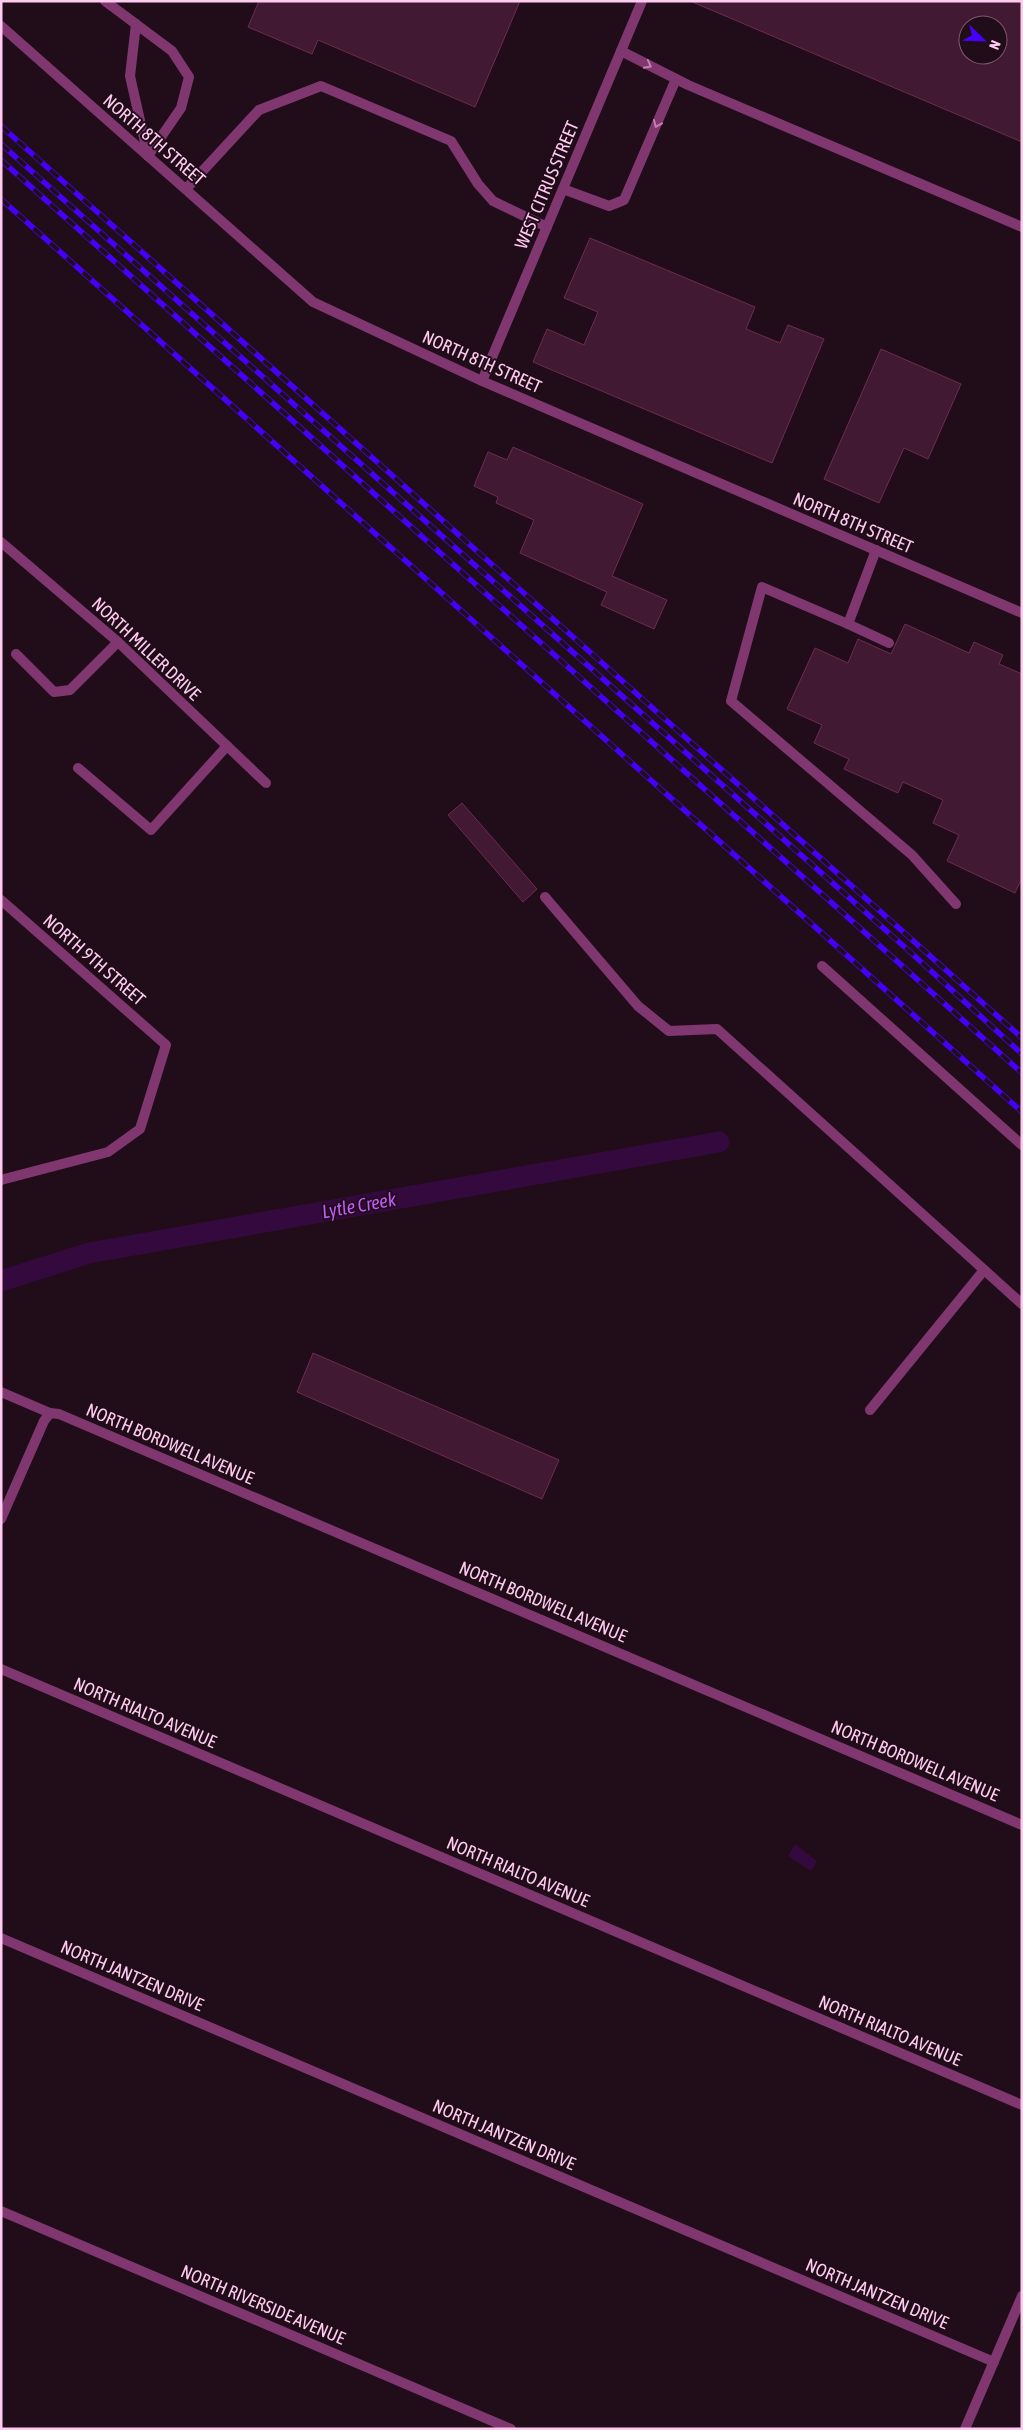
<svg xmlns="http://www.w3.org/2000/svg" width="1023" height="2430" viewBox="0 0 1023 2430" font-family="'Asap Condensed',sans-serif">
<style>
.water{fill:#34093e}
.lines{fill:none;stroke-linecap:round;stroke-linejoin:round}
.canal{stroke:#34093e;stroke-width:21}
.building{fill:#421932;stroke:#6e2a54;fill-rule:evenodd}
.service{stroke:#803770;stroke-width:10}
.minor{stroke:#803770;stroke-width:10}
.rail-casing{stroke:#4700f7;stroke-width:5.5}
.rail{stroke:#210d1a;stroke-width:4;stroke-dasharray:11;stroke-linecap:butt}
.oneway{stroke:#c082b0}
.labels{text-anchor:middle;stroke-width:4;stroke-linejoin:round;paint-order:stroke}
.street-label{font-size:18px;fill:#ffccf0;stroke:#210d1a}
.water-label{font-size:19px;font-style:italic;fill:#c55aff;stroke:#210d1a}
</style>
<rect width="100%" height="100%" fill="#210d1a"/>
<path class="water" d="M795,1844L817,1861L811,1871L788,1856Z"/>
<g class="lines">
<path class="canal" d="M1,1281L89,1253L719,1142"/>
</g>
<g class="building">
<path d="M259,1H520L475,107L318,40L312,54L248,27Z"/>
<path d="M690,1H1022V142ZM968,25H998V55H968Z"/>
<path d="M590,238L755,307L746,329L780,343L788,325L824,339L772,463L533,362L547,329L584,345L598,312L564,298Z"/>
<path d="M881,349L961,384L928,459L904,448L879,503L824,479Z"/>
<path d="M513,447L643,504L612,576L667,600L654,629L601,605L607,592L520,553L534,520L496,503L498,497L474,486L488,452L507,460Z"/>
<path d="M905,624L969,653L974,642L1003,655L999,664L1022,674V878L1015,893L947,861L959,835L933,823L943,800L903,782L898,793L844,769L849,759L814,743L822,725L787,709L815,648L848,663L858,639L891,654Z"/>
<path d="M462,803L537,889L523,902L448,815Z"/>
<path d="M313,1353L559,1460L542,1499L297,1392Z"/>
</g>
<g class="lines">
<g class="service">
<path d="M105,1L172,51L189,77L181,108L148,156"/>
<path d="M136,24L130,76L148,156"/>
<path d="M621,51L688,85L1022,227"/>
<path d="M186,189L259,110L321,86L451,141L478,184L493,201L547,227"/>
<path d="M563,189L609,206L624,200L676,79"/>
<path d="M876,550L848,624L762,587L731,701L912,855L956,904"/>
<path d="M848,624L889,643"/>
<path d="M16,654L54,692L70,690L118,642"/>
<path d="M78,768L151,830L227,746"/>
<path d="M545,897L638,1006L669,1031L717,1029L1022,1304"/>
<path d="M822,966L1022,1145"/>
<path d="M1,1392L50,1413"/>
<path d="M870,1410L984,1270"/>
</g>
<g class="minor">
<path d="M1,26L313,302L482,381L1022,613"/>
<path d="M482,381L642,1"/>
<path d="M1,542L118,642L266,783"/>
<path d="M1,900L166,1045L140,1129L108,1152L1,1180"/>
<path d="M1,1519L44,1421L50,1413L59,1414L1022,1825"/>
<path d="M1,1669L1022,2105"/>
<path d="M1,1938L994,2362"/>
<path d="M1,2211L511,2429"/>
<path d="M965,2429L1022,2296"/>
</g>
<g class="rail-casing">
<g id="rail">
<path d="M1,126L1022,1038"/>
<path d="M1,144L908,950L1022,1054"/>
<path d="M1,160L1022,1073"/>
<path d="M1,199L1022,1112"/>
</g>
</g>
<use href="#rail" class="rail"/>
</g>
<defs><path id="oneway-chevron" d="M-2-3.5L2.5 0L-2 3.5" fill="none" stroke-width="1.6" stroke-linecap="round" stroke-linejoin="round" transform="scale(1.25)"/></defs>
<g class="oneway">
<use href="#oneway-chevron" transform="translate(648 65) rotate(28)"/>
<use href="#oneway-chevron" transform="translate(657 124) rotate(113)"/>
</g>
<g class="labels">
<g class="street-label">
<text transform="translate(154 140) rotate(41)" y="6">NORTH 8TH STREET</text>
<text transform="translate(547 185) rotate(-67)" y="6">WEST CITRUS STREET</text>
<text transform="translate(482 362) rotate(24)" y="6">NORTH 8TH STREET</text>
<text transform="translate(853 523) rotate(23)" y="6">NORTH 8TH STREET</text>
<text transform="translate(146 649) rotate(43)" y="6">NORTH MILLER DRIVE</text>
<text transform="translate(94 960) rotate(41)" y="6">NORTH 9TH STREET</text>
<text transform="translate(170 1444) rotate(23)" y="6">NORTH BORDWELL AVENUE</text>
<text transform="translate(543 1602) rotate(23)" y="6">NORTH BORDWELL AVENUE</text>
<text transform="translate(145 1713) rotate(23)" y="6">NORTH RIALTO AVENUE</text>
<text transform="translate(915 1761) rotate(23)" y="6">NORTH BORDWELL AVENUE</text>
<text transform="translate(518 1872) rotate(23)" y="6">NORTH RIALTO AVENUE</text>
<text transform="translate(132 1976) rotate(23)" y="6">NORTH JANTZEN DRIVE</text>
<text transform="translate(890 2031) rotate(23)" y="6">NORTH RIALTO AVENUE</text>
<text transform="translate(504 2135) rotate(23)" y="6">NORTH JANTZEN DRIVE</text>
<text transform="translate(877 2294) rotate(23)" y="6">NORTH JANTZEN DRIVE</text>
<text transform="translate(263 2305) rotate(23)" y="6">NORTH RIVERSIDE AVENUE</text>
</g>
<g class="water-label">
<text transform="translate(359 1205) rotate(-10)" y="7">Lytle Creek</text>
</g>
</g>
<rect width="1023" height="2430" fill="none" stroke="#ffccf0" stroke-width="5"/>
<g transform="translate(983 40) rotate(113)"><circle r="24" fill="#210d1a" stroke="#7a5970"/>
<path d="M0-4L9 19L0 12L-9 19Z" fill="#4700f7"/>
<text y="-8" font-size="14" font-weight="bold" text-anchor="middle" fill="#ffccf0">N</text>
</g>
</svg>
